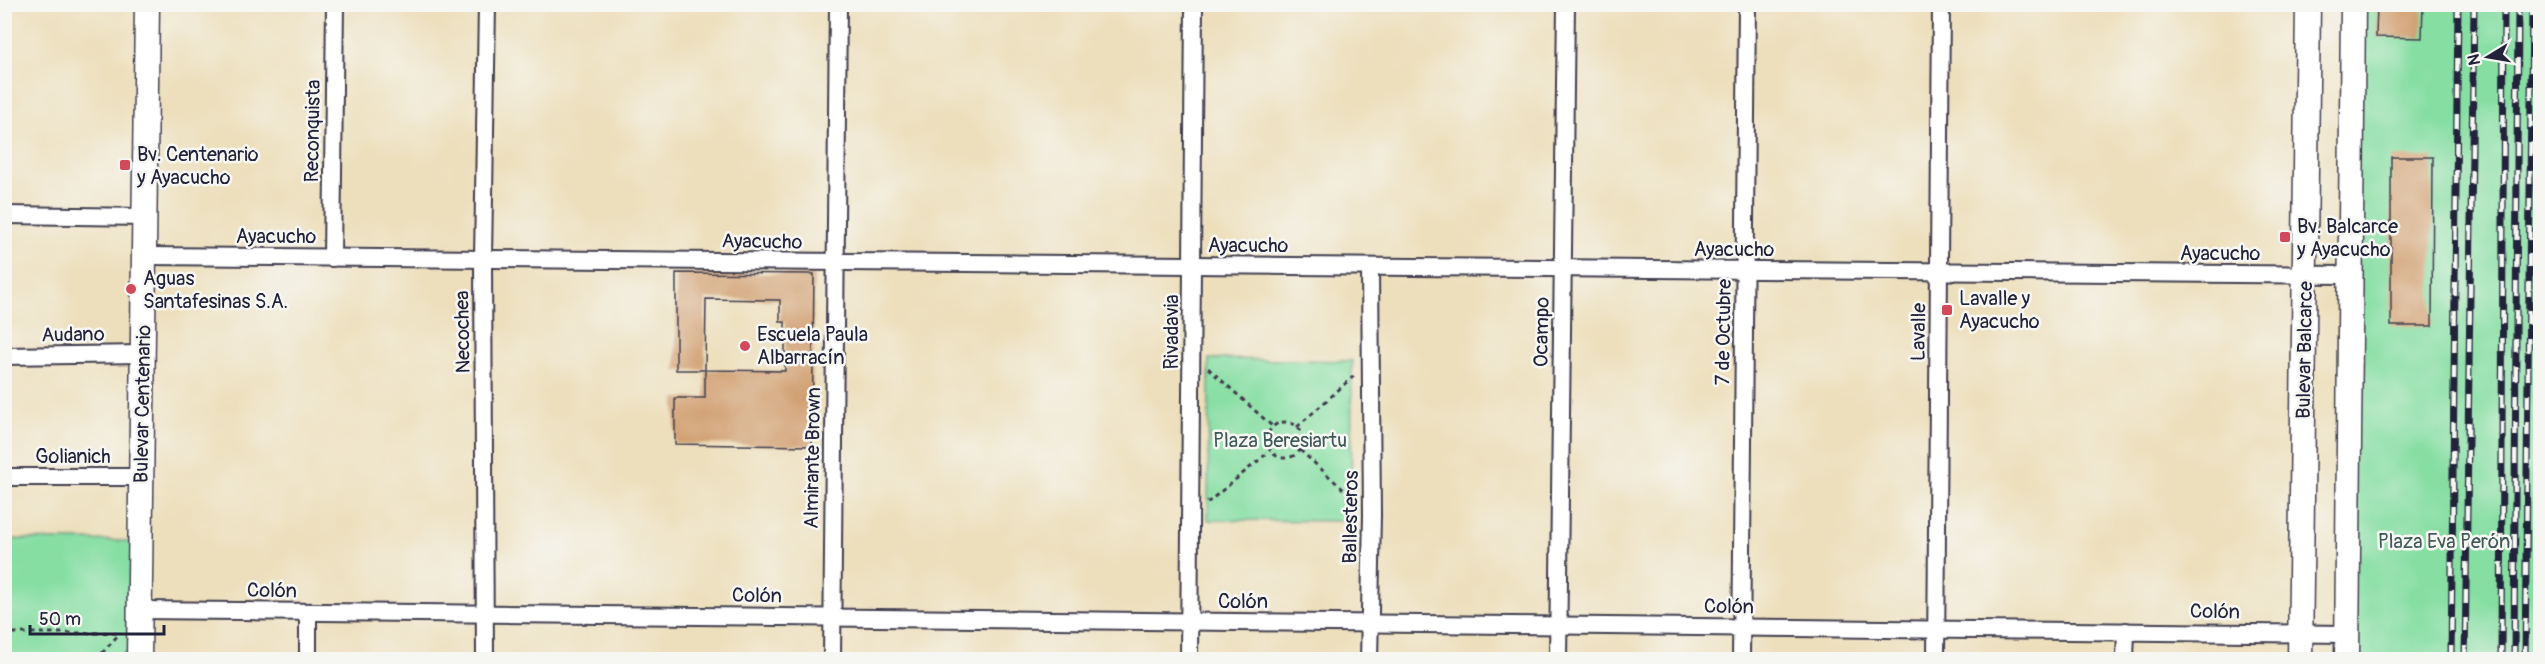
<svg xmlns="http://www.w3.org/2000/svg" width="2545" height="664" viewBox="0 0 2545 664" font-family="Pangolin,sans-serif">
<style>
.green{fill:#86dea3;stroke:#54806f;stroke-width:1.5}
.building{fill:#d1a072;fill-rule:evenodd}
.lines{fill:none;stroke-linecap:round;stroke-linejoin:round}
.street-casing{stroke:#403e4e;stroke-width:20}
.secondary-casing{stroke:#403e4e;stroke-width:27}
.path{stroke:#403e4e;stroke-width:3;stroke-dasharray:4.5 4.5;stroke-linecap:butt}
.street{stroke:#fff;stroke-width:16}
.secondary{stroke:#fff;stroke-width:24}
.rail-casing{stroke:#22223b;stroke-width:7}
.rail{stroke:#f6f6f2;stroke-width:4.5;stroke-dasharray:14;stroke-linecap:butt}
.poi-dot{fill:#d1495b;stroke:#f6f6f2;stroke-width:2}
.labels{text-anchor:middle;stroke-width:5;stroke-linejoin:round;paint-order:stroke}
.street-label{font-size:20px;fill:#22223b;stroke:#f6f6f2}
.poi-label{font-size:20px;fill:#22223b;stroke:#f6f6f2;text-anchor:start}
.park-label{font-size:20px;fill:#405a5a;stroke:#f6f6f2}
</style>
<rect width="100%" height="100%" fill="#f6f6f2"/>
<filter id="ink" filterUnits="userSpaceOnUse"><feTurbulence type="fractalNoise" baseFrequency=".0167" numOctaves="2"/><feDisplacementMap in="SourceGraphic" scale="12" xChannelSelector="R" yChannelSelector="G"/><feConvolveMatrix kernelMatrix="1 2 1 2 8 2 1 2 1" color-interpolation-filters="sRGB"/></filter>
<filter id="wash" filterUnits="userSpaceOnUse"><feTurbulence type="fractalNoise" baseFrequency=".008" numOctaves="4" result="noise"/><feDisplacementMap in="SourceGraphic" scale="24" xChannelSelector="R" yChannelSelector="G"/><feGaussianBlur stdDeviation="1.35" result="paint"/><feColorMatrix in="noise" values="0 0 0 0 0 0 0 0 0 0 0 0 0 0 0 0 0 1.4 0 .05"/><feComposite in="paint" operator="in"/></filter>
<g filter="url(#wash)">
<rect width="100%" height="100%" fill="#eddfbc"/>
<g class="green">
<path d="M2353,5H2540V659L2347,660Z"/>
<path d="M1209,359L1352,361L1351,521L1208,520Z"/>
<path d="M5,539L140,541L139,659L5,660Z"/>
</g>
<g id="blocks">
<g class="building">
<path d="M2377,4H2423L2422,38L2376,37Z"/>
<path d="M2391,157H2433L2432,326H2391Z"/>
<path d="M676,273L814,274L812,446L675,444V398H705V370H676ZM706,299L780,300V322H785V371L705,370Z"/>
</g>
</g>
</g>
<g filter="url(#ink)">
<use href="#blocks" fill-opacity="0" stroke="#403e4e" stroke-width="1.5"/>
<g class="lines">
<g class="street-casing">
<g id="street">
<path d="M4,215L146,217"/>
<path d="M146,256L2350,275"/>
<path d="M332,258L335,4"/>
<path d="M4,356L143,354"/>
<path d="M4,477H141"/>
<path d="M140,610L2347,634"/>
<path d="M308,660V612"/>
<path d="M485,660L483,259L487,4"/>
<path d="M832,660L838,4"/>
<path d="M1189,660L1194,4"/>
<path d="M1369,660L1372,515L1370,267"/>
<path d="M1558,660L1566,4"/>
<path d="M1741,660L1747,4"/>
<path d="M1936,660L1941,4"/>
<path d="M2125,660L2126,631"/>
</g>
</g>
<g class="secondary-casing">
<g id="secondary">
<path d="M139,660L147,4"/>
<path d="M2300,660L2308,4"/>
<path d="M2347,660L2353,4"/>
</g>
</g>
<g class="path">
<path d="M1208,368L1272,426"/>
<circle cx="1285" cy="440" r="18"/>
<path d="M1297,427L1354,376"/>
<path d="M1300,450L1354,499"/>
<path d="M1207,503L1270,451"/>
<path d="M4,633H119"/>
<path d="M96,660L119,634"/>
</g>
<use href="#street" class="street"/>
<use href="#secondary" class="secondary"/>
<g class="rail-casing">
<g id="rail">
<path d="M2451,660L2458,4"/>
<path d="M2465,660L2474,4"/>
<path d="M2501,660L2504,4"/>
<path d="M2514,660L2518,4"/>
<path d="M2525,660L2532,4"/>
</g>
</g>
<use href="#rail" class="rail"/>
</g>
</g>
<g class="poi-dot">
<rect x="119" y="159" width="12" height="12" rx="3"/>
<rect x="2279" y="231" width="12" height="12" rx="3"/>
<circle cx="131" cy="289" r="6"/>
<rect x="1941" y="304" width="12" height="12" rx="3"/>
<circle cx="745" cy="346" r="6"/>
</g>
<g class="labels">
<g class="street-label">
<text transform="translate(312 131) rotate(-89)" y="7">Reconquista</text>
<text x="276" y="243">Ayacucho</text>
<text transform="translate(762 241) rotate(1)" y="7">Ayacucho</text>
<text x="1248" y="252">Ayacucho</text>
<text x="1734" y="256">Ayacucho</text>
<text x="2220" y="260">Ayacucho</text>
<text transform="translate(462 332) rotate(-91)" y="7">Necochea</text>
<text transform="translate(1171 332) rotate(-90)" y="7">Rivadavia</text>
<text transform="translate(1541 332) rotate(-89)" y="7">Ocampo</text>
<text transform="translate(1723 332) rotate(-89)" y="7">7 de Octubre</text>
<text transform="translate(1918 332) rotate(-89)" y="7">Lavalle</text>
<text transform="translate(73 334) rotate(-1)" y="7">Audano</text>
<text transform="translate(2304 350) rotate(-89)" y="7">Bulevar Balcarce</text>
<text transform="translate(142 404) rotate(-89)" y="7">Bulevar Centenario</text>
<text x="73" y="463">Golianich</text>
<text transform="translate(812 458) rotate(-89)" y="7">Almirante Brown</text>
<text transform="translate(1350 517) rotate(-89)" y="7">Ballesteros</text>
<text transform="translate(272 590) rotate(1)" y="7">Colón</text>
<text transform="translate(757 595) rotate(1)" y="7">Colón</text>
<text x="1243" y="608">Colón</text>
<text transform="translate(1729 606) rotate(1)" y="7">Colón</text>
<text transform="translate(2215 611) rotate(1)" y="7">Colón</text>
</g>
<g class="poi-label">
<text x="137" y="161">Bv. Centenario<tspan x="137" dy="23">y Ayacucho</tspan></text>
<text x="2297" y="233">Bv. Balcarce<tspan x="2297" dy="23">y Ayacucho</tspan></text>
<text x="143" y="285">Aguas<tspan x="143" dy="23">Santafesinas S.A.</tspan></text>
<text x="1959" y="305">Lavalle y<tspan x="1959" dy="23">Ayacucho</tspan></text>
<text x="757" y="341">Escuela Paula<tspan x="757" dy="23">Albarracín</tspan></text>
</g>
<g class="park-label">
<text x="1280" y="447">Plaza Beresiartu</text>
<text x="2444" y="548">Plaza Eva Perón</text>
</g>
</g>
<rect width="2545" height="664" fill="none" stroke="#f6f6f2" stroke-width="24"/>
<g transform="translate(2488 57) rotate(259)" stroke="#f6f6f2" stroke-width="4.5" paint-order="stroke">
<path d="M0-4.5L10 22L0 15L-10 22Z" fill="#22223b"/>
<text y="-9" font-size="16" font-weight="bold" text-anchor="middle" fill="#22223b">N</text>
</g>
<path d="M30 625v9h134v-9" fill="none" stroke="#22223b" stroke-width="3"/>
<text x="39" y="625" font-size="18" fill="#22223b" stroke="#f6f6f2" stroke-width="4.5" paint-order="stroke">50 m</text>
</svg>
